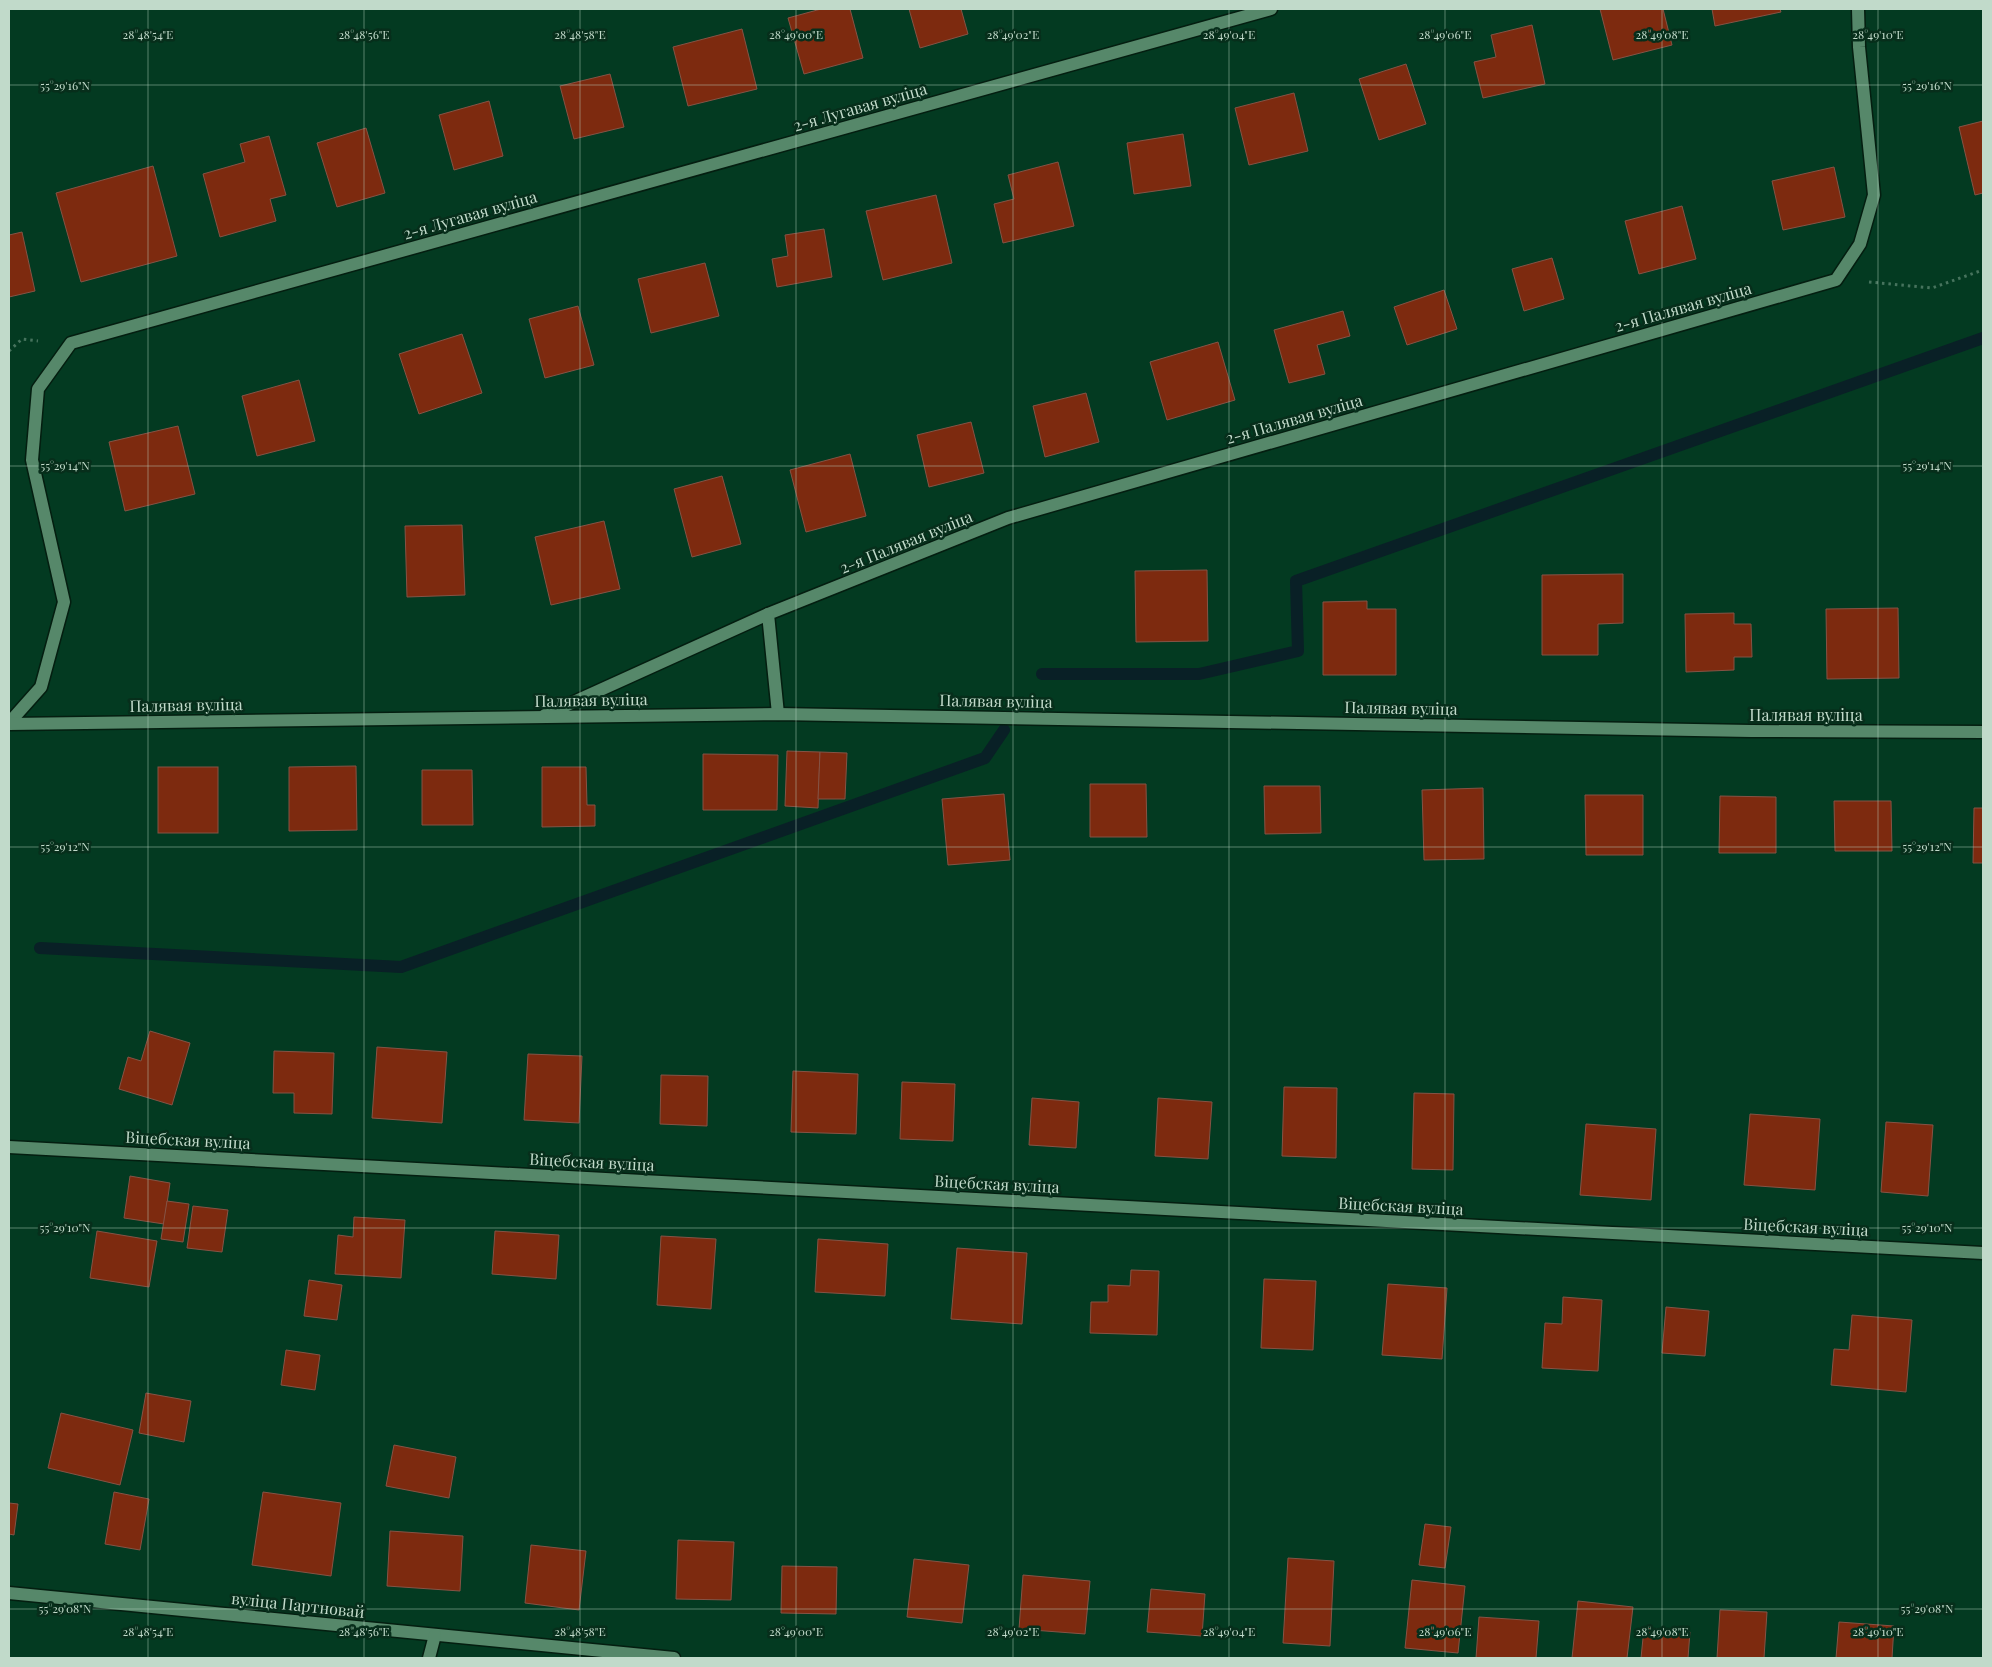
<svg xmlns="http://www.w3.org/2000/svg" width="1992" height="1667" viewBox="0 0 1992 1667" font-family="'Playfair Display',serif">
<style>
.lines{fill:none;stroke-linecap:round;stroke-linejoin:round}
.stream{stroke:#092026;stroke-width:12}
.building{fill:#7d2a0f;stroke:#855345}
.street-casing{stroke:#041e10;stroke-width:15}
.path{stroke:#46735d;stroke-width:3;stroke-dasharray:2.5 4;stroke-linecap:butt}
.street{stroke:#56886a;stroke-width:12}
.ticks{fill:none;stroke:#c1daca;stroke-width:1;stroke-opacity:0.45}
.labels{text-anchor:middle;stroke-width:5;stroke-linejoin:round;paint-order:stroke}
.street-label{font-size:16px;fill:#c1daca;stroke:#072e1b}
.ticks-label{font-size:12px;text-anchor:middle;fill:#c1daca;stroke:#072e1b;stroke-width:5;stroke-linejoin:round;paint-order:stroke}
</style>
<rect width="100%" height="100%" fill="#033a21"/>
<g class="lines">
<g class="stream">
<path d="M1042,674H1199L1298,651L1296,581L1983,338"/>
<path d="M40,948L401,967L985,758L1004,730"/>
</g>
</g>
<g class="building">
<path d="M821,9H850L863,58L804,74L788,18Z"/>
<path d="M909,9H961L968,34L920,48Z"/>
<path d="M1600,9H1663L1672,45L1613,60Z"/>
<path d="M1712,9H1780L1781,12L1715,26Z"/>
<path d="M1532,25L1545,84L1483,98L1474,62L1496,57L1491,35Z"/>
<path d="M742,29L757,89L688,106L673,47Z"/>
<path d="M1406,64L1426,124L1379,140L1359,79Z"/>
<path d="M610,74L624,127L574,139L560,86Z"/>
<path d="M1294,93L1308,151L1249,165L1235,108Z"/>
<path d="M489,101L503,156L454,170L439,115Z"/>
<path d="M1983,121V193L1975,195L1959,127Z"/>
<path d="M366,128L385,193L337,207L317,143Z"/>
<path d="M1183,134L1191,186L1134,194L1127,143Z"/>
<path d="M269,136L286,195L270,199L276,221L220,237L203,174L245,162L240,144Z"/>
<path d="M1058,162L1074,226L1003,243L994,204L1014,199L1008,175Z"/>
<path d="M153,166L177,256L81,282L56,193Z"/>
<path d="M1834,167L1845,217L1783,230L1772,181Z"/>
<path d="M936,195L952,263L883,280L866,211Z"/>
<path d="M1682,206L1696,259L1639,274L1625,221Z"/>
<path d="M824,229L832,277L777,287L772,259L788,256L785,235Z"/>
<path d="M22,232L35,291L9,297V235Z"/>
<path d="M1552,258L1564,299L1524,311L1512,269Z"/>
<path d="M705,263L719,316L651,333L638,279Z"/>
<path d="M1444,290L1457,329L1407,345L1394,307Z"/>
<path d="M578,306L594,365L545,378L529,319Z"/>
<path d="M1343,311L1350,336L1317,345L1325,374L1289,383L1274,330Z"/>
<path d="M462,334L482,393L419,414L399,354Z"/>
<path d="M1218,342L1235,400L1167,420L1150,362Z"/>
<path d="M299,380L315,441L257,456L242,396Z"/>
<path d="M1086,393L1099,442L1045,457L1033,406Z"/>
<path d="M971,422L984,473L929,487L917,435Z"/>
<path d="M178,426L195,494L125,511L109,442Z"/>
<path d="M850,454L866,516L806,532L790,470Z"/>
<path d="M722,476L741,544L692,557L674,489Z"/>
<path d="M604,521L620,589L551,605L535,537Z"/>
<path d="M462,525L465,595L407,597L405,526Z"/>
<path d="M1207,570L1208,641L1136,642L1135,571Z"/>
<path d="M1623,574V623L1598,624V655H1542V575Z"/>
<path d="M1367,601V609H1396V675H1323V602Z"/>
<path d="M1898,608L1899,678L1827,679L1826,609Z"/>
<path d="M1734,613V624H1751L1752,657H1734V670L1686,672L1685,614Z"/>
<path d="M787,751L820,752L818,808L785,806Z"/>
<path d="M820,752L847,753L845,799H818Z"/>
<path d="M703,754L778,755L777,810H703Z"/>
<path d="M356,766L357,830L289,831V767Z"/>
<rect x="158" y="767" width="60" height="66"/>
<path d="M542,767H586L587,805H595V826L542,827Z"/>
<path d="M422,770H472L473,825H422Z"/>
<path d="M1090,784H1146L1147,837H1090Z"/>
<path d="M1264,786H1320L1321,833L1265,834Z"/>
<path d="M1483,788L1484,859L1424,860L1422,790Z"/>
<path d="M1004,794L1010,860L948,865L942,799Z"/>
<path d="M1585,795H1643V855H1586Z"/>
<path d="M1720,796L1776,797V853H1719Z"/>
<path d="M1834,801H1891L1892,851H1835Z"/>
<path d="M1974,808H1983V863H1973Z"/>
<path d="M150,1031L190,1043L172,1105L119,1089L128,1057L141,1061Z"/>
<path d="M377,1047L447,1052L442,1123L372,1118Z"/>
<path d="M274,1051L334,1053L332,1114L294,1113V1093H273Z"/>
<path d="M528,1054L582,1056L579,1123L524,1120Z"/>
<path d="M793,1071L858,1074L856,1134L791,1132Z"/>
<path d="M661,1075L708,1076L707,1126L660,1124Z"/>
<path d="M902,1082L955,1084L953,1141L900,1139Z"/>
<path d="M1284,1087L1337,1088L1336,1158L1282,1156Z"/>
<path d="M1414,1093L1454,1094L1453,1170L1412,1169Z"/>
<path d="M1032,1098L1079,1102L1076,1148L1029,1145Z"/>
<path d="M1158,1098L1212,1102L1208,1159L1155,1156Z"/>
<path d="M1750,1114L1820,1119L1815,1190L1744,1185Z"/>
<path d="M1886,1122L1933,1125L1928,1196L1881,1192Z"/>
<path d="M1586,1124L1656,1129L1651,1200L1580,1195Z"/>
<path d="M130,1176L170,1183L164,1224L124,1218Z"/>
<path d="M167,1201L189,1204L183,1242L161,1239Z"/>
<path d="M193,1206L228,1210L222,1252L187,1248Z"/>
<path d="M354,1217L405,1220L401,1278L335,1274L338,1235L353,1237Z"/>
<path d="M97,1231L157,1241L149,1287L90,1278Z"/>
<path d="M495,1231L559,1235L556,1279L492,1274Z"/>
<path d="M661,1236L716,1239L711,1309L657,1305Z"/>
<path d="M818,1239L888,1244L885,1296L815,1292Z"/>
<path d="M957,1248L1027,1253L1022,1324L951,1319Z"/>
<path d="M1131,1270L1159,1271L1157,1335L1090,1333L1091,1302H1108V1285L1130,1286Z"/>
<path d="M1264,1279L1316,1281L1313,1350L1261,1348Z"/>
<path d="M309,1280L342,1285L337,1320L304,1316Z"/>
<path d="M1388,1284L1447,1288L1442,1359L1382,1355Z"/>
<path d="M1563,1297L1602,1300L1598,1371L1542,1368L1545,1323L1562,1324Z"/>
<path d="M1666,1307L1709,1311L1705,1356L1662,1353Z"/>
<path d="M1852,1315L1912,1320L1906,1392L1831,1385L1834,1349L1849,1350Z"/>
<path d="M286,1350L320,1355L315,1390L281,1385Z"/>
<path d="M146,1393L191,1401L184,1442L139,1433Z"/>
<path d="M61,1413L133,1430L120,1485L48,1468Z"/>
<path d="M394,1445L456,1457L449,1498L386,1486Z"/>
<path d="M114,1492L149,1499L140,1550L105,1544Z"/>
<path d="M263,1492L341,1503L331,1576L252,1565Z"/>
<path d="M9,1503L18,1504L14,1535L9,1534Z"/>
<path d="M1425,1524L1451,1527L1445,1568L1419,1565Z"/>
<path d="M390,1531L463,1536L460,1591L387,1586Z"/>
<path d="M678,1540L734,1542L731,1600L676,1599Z"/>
<path d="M531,1545L586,1551L579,1610L525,1603Z"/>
<path d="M1288,1558L1334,1561L1330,1646L1283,1643Z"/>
<path d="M914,1559L969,1565L962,1623L907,1617Z"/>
<path d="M782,1566L837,1567L836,1614L781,1613Z"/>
<path d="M1023,1575L1090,1581L1085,1634L1019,1629Z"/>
<path d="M1412,1580L1465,1586L1458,1653L1405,1648Z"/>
<path d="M1151,1589L1205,1594L1202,1636L1147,1632Z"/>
<path d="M1578,1601L1633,1607L1627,1658H1572Z"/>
<path d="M1720,1610L1767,1612L1764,1658H1717Z"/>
<path d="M1479,1617L1539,1621L1536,1658H1476Z"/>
<path d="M1839,1622L1894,1626L1892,1658H1836Z"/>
<path d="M1644,1628L1690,1632L1688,1658H1641Z"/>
</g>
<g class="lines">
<g class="street-casing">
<g id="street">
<path d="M778,714L768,614L1008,518L1836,280L1860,244L1874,195L1859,47L1858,9"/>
<path d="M545,715L768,614"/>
<path d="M9,723L41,687L64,602L32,460L38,389L71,343L1271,9"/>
<path d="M9,724L778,714L1751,731L1983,732"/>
<path d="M9,1147L1983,1253"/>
<path d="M9,1593L674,1658"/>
<path d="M429,1658L435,1635"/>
</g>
</g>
<g class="path">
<path d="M1869,282L1932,288L1983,270"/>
<path d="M9,351L22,339L38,341"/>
</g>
<use href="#street" class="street"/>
</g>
<path class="ticks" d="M148,9V1658M364,9V1658M580,9V1658M796,9V1658M1013,9V1658M1229,9V1658M1445,9V1658M1662,9V1658M1878,9V1658M9,85H1983M9,466H1983M9,847H1983M9,1228H1983M9,1609H1983"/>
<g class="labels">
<g class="street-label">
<text transform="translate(860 107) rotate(-16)" y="6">2-я Лугавая вуліца</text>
<text transform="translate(470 215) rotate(-16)" y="6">2-я Лугавая вуліца</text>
<text transform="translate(1683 307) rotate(-16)" y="6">2-я Палявая вуліца</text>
<text transform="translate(1294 419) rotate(-16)" y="6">2-я Палявая вуліца</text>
<text transform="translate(906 542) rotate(-22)" y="6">2-я Палявая вуліца</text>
<text transform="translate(591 700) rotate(-1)" y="6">Палявая вуліца</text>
<text transform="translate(996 701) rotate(1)" y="6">Палявая вуліца</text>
<text transform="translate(186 705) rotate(-1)" y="6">Палявая вуліца</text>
<text transform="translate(1401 708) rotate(1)" y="6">Палявая вуліца</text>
<text x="1806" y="721">Палявая вуліца</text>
<text transform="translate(188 1140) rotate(3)" y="6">Віцебская вуліца</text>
<text transform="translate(592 1162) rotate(3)" y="6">Віцебская вуліца</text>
<text transform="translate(997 1184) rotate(3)" y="6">Віцебская вуліца</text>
<text transform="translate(1401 1206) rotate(3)" y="6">Віцебская вуліца</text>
<text transform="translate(1806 1227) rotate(3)" y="6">Віцебская вуліца</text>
<text transform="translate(298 1605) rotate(6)" y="6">вуліца Партновай</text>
</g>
</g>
<g class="ticks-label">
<text x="148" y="39">28°48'54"E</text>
<text x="364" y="39">28°48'56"E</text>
<text x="580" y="39">28°48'58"E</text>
<text x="796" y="39">28°49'00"E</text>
<text x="1013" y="39">28°49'02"E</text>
<text x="1229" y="39">28°49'04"E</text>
<text x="1445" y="39">28°49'06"E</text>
<text x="1662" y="39">28°49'08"E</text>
<text x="1878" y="39">28°49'10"E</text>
<text x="65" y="90">55°29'16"N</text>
<text x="1927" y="90">55°29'16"N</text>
<text x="65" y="470">55°29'14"N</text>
<text x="1927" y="470">55°29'14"N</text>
<text x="65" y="851">55°29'12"N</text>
<text x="1927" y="851">55°29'12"N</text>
<text x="65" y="1232">55°29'10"N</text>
<text x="1927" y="1232">55°29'10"N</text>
<text x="65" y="1613">55°29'08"N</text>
<text x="1927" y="1613">55°29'08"N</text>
<text x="148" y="1636">28°48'54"E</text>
<text x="364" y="1636">28°48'56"E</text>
<text x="580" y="1636">28°48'58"E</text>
<text x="796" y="1636">28°49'00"E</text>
<text x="1013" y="1636">28°49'02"E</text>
<text x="1229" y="1636">28°49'04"E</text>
<text x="1445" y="1636">28°49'06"E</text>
<text x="1662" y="1636">28°49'08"E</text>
<text x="1878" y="1636">28°49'10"E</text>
</g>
<rect width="1992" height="1667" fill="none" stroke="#c1daca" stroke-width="20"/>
</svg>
